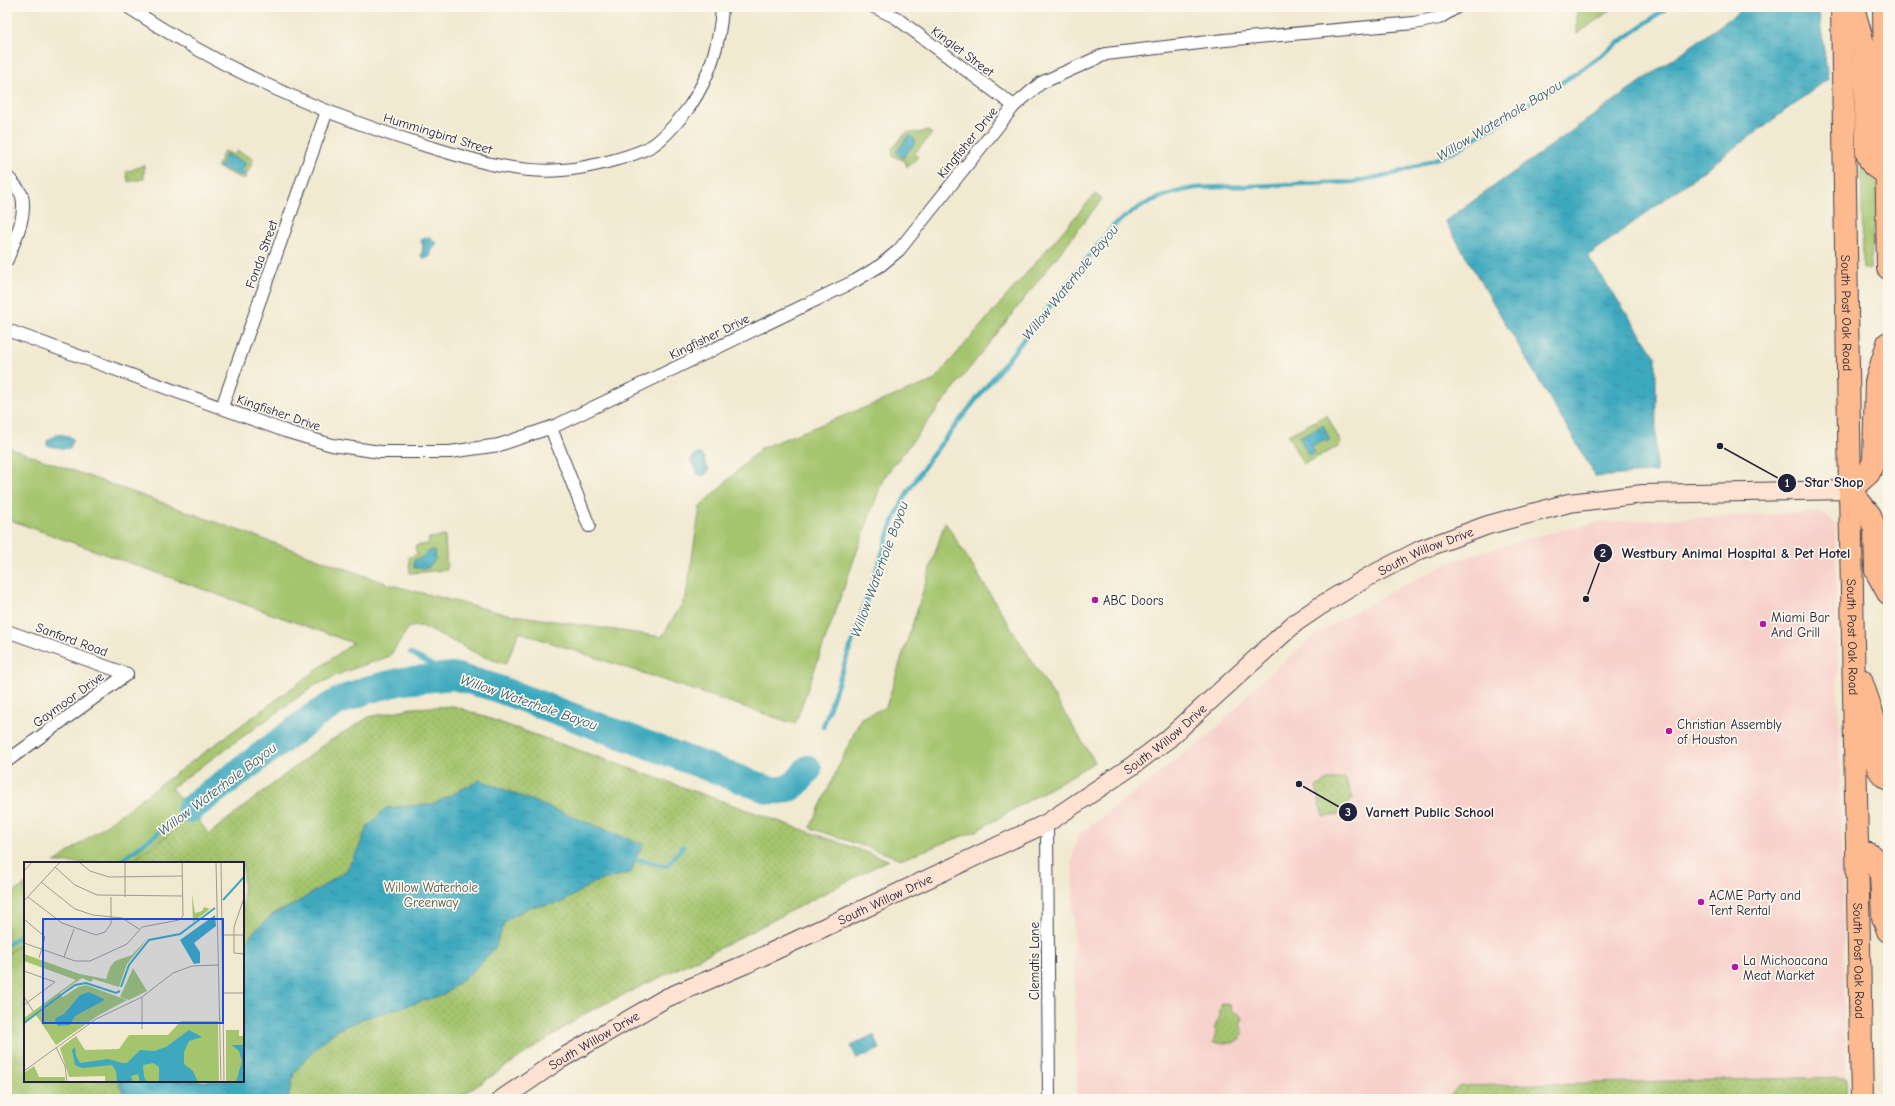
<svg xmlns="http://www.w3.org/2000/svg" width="1895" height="1106" viewBox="0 0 1895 1106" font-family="'Comic Neue',sans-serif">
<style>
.built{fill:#f7d0ca}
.grass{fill:#a4c46d;stroke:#637354}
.park{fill:url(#park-dots);stroke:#637354}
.water{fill:url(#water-ripples);stroke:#30667c}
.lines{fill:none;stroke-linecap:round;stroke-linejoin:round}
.stream{stroke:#3ea9be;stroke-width:4.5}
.river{stroke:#3ea9be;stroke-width:28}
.street-casing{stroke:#414051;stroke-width:14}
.secondary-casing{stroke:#414051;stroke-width:20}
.highway-casing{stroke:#414051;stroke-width:24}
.street{stroke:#fff;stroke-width:12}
.secondary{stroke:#fee3d2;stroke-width:18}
.highway{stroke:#fcba8e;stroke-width:22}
.poi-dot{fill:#b5179e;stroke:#fbf7ec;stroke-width:1.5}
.labels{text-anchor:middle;stroke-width:3.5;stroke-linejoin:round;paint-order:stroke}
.street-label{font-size:13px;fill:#22223b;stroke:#fbf7ec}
.poi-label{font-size:13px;fill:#22223b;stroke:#fbf7ec;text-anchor:start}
.park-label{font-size:13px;fill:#505b4c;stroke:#fbf7ec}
.water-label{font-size:14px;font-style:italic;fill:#2d586f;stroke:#fbf7ec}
.inset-river{fill:none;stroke:#3ea9be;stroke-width:2}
.inset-road{fill:none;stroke:#9e9994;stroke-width:1}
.view{fill:#1d4ed8;fill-opacity:0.15;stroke:#1d4ed8;stroke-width:2}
.inset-edge{fill:none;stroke:#22223b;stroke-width:2}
.leader{fill:none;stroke:#22223b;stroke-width:1.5}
.callout-dot{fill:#22223b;stroke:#fbf7ec;stroke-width:1.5}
.mark-label{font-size:12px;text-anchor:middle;font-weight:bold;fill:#fff}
.callout-label{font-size:14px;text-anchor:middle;font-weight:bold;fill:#22223b;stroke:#fbf7ec;stroke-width:3.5;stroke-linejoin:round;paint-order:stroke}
</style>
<defs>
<pattern id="park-dots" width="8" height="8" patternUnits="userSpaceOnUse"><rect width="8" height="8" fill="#a4c46d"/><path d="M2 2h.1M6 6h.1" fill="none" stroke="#8da85f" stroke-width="1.8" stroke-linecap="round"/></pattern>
<pattern id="water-ripples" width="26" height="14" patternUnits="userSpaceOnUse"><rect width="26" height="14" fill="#3ea9be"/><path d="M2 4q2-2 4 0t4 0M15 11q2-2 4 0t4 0" fill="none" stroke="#34899c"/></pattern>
</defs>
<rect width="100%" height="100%" fill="#fbf7ec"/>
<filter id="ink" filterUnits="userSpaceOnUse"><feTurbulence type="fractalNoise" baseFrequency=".025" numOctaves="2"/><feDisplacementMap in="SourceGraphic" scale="8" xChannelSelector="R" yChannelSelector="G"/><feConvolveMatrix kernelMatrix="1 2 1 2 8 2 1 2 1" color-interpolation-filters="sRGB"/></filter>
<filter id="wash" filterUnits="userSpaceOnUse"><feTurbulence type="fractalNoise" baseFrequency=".012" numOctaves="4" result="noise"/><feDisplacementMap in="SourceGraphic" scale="16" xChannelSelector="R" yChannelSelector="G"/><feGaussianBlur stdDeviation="0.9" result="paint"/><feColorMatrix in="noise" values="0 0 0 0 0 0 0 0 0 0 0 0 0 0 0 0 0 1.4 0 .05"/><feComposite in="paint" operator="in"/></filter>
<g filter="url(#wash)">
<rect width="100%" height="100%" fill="#f1e9d0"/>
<path class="built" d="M1820,512L1835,524L1846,1077L1460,1086L1447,1099H1077L1072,860L1078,835L1211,734L1263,679L1306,643L1321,631L1398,588L1450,562L1529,538L1599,522Z"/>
<g class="grass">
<path d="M1577,7H1615L1577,34Z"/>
<path d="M927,130L932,134L914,154L918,157L907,167L905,161L893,156L892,149L907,132L919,133Z"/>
<path d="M224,151L235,155L237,151L254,159L244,180L217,167Z"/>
<path d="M1861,153L1865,169L1877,184L1875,219L1870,269H1863Z"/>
<path d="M1095,194L1102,199L883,479L795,724L519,632L506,664L484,657L422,626L409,627L390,656L344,672L314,686L171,788L194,815L130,863H54L353,643L7,519V447L391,585L501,613L662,637L686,597L700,507L761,448L933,381Z"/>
<path d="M1327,415L1341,443L1338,447L1303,464L1288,435Z"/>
<path d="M945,522L1095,762L976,831L902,859L810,828L861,718L886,707Z"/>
<path d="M445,536L447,570L410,573L409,557L417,555L415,546L428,544L429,538Z"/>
<path d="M25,884V941L7,954V898Z"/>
</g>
<g class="park">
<path d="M144,165V179L128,182L126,172Z"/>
<path d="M454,706L888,860L718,949L586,1013L457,1099H7V954L25,941V1081H243V863H130L194,815L209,834L323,745L369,717L412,708Z"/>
<path d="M1345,778L1353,798L1339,814L1323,817L1316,787L1328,780Z"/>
<path d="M1222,1004L1230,1005L1232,1011L1239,1014L1243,1018L1240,1024L1243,1033L1242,1037L1233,1043H1213L1216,1032L1214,1028C1219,1021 1218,1012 1222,1004Z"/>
<path d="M1846,1077L1847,1099H1447L1459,1086Z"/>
</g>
<g class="water">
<path d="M1746,7H1818L1828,79L1588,256L1656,357V472L1596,477L1445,221Z"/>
<path d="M908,136H912L916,142L903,158L896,152Z"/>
<path d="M226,154L246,163L242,171L245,172L243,177L220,167Z"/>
<path d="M424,237L430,238L437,243L432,250L430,257L424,259L421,256L423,247L421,240Z"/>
<path d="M1323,425L1330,440L1327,442L1325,439L1312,446L1315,453L1309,456L1299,437Z"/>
<path d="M57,434L69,436L73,439L70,449L54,447L47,445V441Z"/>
<path d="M696,454H701L705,458L704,460L709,470L704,476L697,474C697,468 692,466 691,460L693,456Z"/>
<path d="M434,550L436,552L434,556L436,559L428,568H414V560L421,558L428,551Z"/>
<path d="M480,780L644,845L635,858L632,872L595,882L561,903L529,907L505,921L495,948L471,973L443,995L365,1018L337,1030L314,1050L294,1073L288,1099H127L120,1086L119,1081H243V951L251,934L273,914L295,904L346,871L359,848L367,827L386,808L433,804Z"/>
<path d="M874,1035L880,1049L857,1059L851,1046Z"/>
</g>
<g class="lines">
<g class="stream">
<path d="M410,653L453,676"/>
<path d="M823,727L893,522L907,493L930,458L1113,226C1140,204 1161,194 1195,188L1353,182L1397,173L1441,157L1461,147L1581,70L1668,7"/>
<path d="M723,786L727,774"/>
<path d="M630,858L667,866L683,846"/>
<path d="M118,863L190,809"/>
<path d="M7,945L25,932"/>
</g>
<path class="river" d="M190,809L314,716L337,702L366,690L403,681L453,676L493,687L769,790C791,792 796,785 808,769"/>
</g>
</g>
<g filter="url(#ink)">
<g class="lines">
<g class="street-casing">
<g id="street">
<path d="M128,7C220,68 324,115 430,147C472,160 518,174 562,170C584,169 639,156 656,143C669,133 680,119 690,106C710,76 720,43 722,7"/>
<path d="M874,7L895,17L1014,106"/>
<path d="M7,176C11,181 20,190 22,196C27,217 14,241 7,260"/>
<path d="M7,330L285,431L332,445L380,452H450L499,445L555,426L855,281L881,265L899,250L1014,106L1041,83L1106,54L1225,40L1414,23L1439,18L1457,7"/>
<path d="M222,407L327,111"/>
<path d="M551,428L589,526"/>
<path d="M7,631L127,674"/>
<path d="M7,761L127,674"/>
<path d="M1047,823L1049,1099"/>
</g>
</g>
<g class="secondary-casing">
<g id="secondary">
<path id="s1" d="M502,1099L559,1060L666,998L746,964L1047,823L1132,766L1168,739L1295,623L1320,606L1368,577L1420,550L1488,525L1569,503L1643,494L1850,490"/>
</g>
</g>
<g class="highway-casing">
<g id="highway">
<path id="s2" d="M1842,7L1850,490L1862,1099"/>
<path d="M1853,7L1864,47L1867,152C1871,165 1873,168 1886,172"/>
<path d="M1884,7L1888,268"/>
<path d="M1850,490L1869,473L1874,460L1876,382L1888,343"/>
<path d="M1850,490L1870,515L1875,530L1876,571L1888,593"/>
<path d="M1861,680C1866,695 1872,710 1875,725C1879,744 1868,766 1888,779"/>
<path d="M1857,850L1871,855L1877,864L1881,876L1883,917L1888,931"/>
</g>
</g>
<use href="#street" class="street"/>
<use href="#secondary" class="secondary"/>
<use href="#highway" class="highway"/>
</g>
</g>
<g class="poi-dot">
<circle cx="1095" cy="600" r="4"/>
<circle cx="1763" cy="624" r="4"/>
<circle cx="1669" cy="731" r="4"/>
<circle cx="1701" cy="902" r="4"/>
<circle cx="1735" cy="967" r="4"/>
</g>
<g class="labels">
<g class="street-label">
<text transform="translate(963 51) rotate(37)" y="5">Kinglet Street</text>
<text transform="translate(438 133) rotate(17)" y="5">Hummingbird Street</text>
<text transform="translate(967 142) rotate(-51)" y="5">Kingfisher Drive</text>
<text transform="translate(261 254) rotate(-70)" y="5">Fonda Street</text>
<text dy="5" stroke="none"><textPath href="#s2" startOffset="306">South Post Oak Road</textPath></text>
<text transform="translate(709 336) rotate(-26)" y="5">Kingfisher Drive</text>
<text transform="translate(279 412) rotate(19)" y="5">Kingfisher Drive</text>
<text dy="5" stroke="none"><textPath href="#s1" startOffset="1081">South Willow Drive</textPath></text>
<text dy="5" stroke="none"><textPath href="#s2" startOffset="630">South Post Oak Road</textPath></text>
<text transform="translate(72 639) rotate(20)" y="5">Sanford Road</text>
<text transform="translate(68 699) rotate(-36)" y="5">Gaymoor Drive</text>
<text dy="5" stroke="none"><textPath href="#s1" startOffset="757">South Willow Drive</textPath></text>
<text dy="5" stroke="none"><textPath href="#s1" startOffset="433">South Willow Drive</textPath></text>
<text transform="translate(1034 961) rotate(-90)" y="5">Clematis Lane</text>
<text dy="5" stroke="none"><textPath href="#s2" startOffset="954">South Post Oak Road</textPath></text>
<text dy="5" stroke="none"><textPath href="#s1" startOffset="109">South Willow Drive</textPath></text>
</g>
<g class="poi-label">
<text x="1103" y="605">ABC Doors</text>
<text x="1771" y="622">Miami Bar<tspan x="1771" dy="15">And Grill</tspan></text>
<text x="1677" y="729">Christian Assembly<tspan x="1677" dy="15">of Houston</tspan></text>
<text x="1709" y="900">ACME Party and<tspan x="1709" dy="15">Tent Rental</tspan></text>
<text x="1743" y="965">La Michoacana<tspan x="1743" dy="15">Meat Market</tspan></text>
</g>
<g class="park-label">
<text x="431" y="892">Willow Waterhole<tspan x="431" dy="15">Greenway</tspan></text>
</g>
<g class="water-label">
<text transform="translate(1499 120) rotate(-31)" y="5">Willow Waterhole Bayou</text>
<text transform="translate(1070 282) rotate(-51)" y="5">Willow Waterhole Bayou</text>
<text transform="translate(879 569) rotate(-70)" y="5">Willow Waterhole Bayou</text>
<text transform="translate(529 702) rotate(19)" y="5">Willow Waterhole Bayou</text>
<text transform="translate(217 789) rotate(-37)" y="5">Willow Waterhole Bayou</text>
</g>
</g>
<g transform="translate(24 862)">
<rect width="220" height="220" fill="#f1e9d0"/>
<path d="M168,32L171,51L178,49L180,45L186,47L169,60ZM124,76L103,102L95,125L69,117L67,120L58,116L36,131L38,134L0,162V156L52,118L0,99V92L56,112L82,117L86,105L91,99L108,93ZM109,106L123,129L105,138L96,135Z" fill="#a4c46d"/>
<path d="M62,123L103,138L75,153L32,183L12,153L38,134L39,135L54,125ZM157,159H194L195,220H81V214L45,215L36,186L52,174L61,188L95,187L105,173H144ZM202,168H215V174H220V220H202ZM10,204L15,215H41V220H0V211Z" fill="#a4c46d"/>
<path d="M191,53L192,64L170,81L176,90V101L170,102L156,78ZM65,130L80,137L79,139L51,154L46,163L34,164L31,159L32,156L40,152L56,133ZM165,168L178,175L165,179L160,190V202L169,209L174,220H135V205L129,201L119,203L120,215L123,220H116L114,212L107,214L109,220H93L92,209L88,203L58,206L51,203L48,188L51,185L52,194L56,201L84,197L98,201H103L116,188L130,189L142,185ZM208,183H220V220H212L218,199L215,189Z" fill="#3ea9be"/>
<path class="inset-river" d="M199,38L220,15M97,125L105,103L125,78L156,72L191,46M37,133L51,123L62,121L92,131L96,129M0,161L37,133"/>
<path class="inset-road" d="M55,0L66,9L85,15L158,14M101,0V35M192,0L197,220M197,0L200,220M31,5L51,23L73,33L158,34M0,9L8,0M17,20L51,47L69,53L98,56L115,67M4,35L38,61L72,73L81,70L87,62V35M220,36L210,65V91L220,92M0,39L36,0M0,57L21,75L15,96M198,73H220M0,81L51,99H66L103,82L118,65L155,58L159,54L158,0M40,95L50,67M0,109L31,120M199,131H220M0,135L9,149M0,143L31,120M118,167V135M32,185L41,204L43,220M0,209L72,157L118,135L149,111L168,104L194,103"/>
<path class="view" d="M19,57H199V161H19Z"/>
<rect width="220" height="220" class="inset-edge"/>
</g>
<path class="leader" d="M1720 446L1787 483M1586 599L1603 553M1299 784L1348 812"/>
<g class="callout-dot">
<circle cx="1720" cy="446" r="4"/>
<circle cx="1586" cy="599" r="4"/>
<circle cx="1299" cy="784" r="4"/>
<circle cx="1787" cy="483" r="10"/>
<circle cx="1603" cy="553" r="10"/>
<circle cx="1348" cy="812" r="10"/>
</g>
<g class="mark-label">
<text x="1787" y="487">1</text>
<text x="1603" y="557">2</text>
<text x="1348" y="816">3</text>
</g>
<g class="callout-label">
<text x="1834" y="487">Star Shop</text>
<text x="1736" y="558">Westbury Animal Hospital &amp; Pet Hotel</text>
<text x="1430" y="817">Varnett Public School</text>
</g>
<rect width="1895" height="1106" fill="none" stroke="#fbf7ec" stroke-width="24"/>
</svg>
